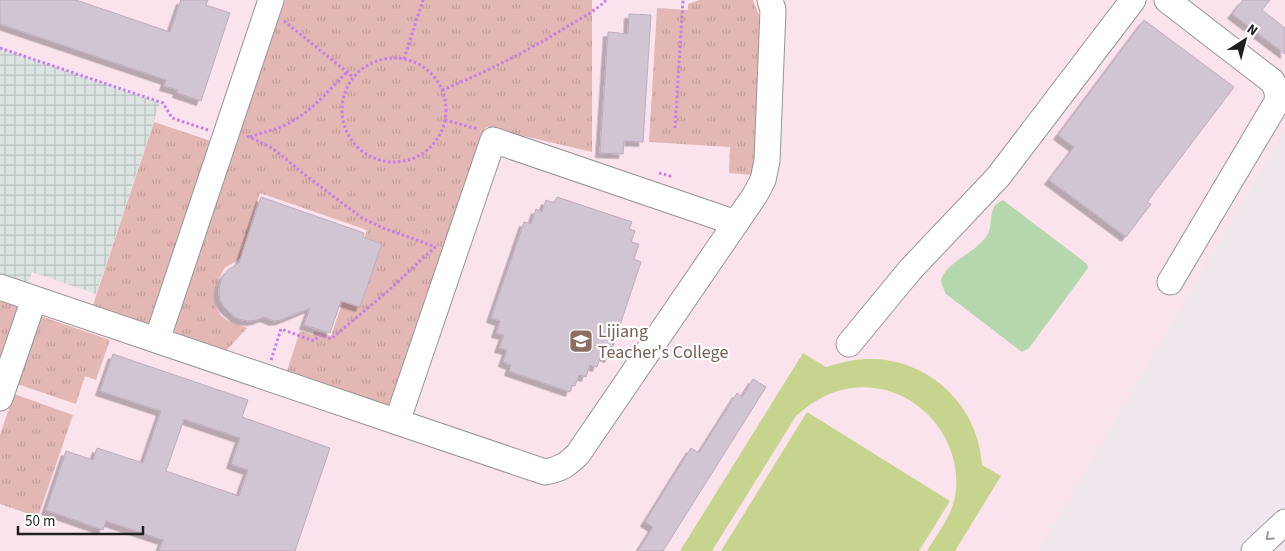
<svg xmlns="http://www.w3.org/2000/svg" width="1285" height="551" viewBox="0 0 1285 551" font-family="'Source Sans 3',sans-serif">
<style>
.education{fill:#fbe3ed}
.grass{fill:url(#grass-tufts)}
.pitch{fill:#c7d48e}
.plaza{fill:url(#plaza-grid)}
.water{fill:#b5d7ad}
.building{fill:#d1c5d1;stroke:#bfabbe;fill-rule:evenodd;filter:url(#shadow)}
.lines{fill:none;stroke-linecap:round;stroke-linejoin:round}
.minor-casing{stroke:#969696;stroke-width:27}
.path{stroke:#c77dea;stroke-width:3;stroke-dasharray:2.5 2.5;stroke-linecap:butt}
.minor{stroke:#fff;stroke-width:25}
.oneway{stroke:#9a9a9a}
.labels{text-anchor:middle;stroke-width:4.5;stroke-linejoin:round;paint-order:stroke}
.education-label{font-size:18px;fill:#785e54;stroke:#fff;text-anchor:start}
</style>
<defs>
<pattern id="grass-tufts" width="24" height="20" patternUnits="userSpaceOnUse" patternTransform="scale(1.25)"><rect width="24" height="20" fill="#e3b7b3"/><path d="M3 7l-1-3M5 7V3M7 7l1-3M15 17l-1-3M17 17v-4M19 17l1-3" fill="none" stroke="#c29d9a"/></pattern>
<pattern id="plaza-grid" width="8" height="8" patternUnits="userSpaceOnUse" patternTransform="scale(1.25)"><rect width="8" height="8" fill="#dbe4e1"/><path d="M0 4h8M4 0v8" fill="none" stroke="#bcc3c1"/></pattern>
<filter id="shadow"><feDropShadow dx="-4.5" dy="4.5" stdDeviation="0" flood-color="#0004"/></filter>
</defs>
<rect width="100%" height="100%" fill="#efe7ed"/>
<path class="education" d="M0,0H1285V130L1038,551H0Z"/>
<g class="grass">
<path d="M285,0H592V152L486,127L394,410L286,374L300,331L313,335L314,331L331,336L367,230L260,193L240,259C236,262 230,264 226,267C224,268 223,271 222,273C213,288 210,308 225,319C232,324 240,325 247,328L226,351L176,335L173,326Z"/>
<path d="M700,0H753L761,20V29L753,175L729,173L730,147L649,142L657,8L688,10V4Z"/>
<path d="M154,122L217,143L156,326L93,305Z"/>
<path d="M0,301L20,307L0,367Z"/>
<path d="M40,316L110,340L96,380L85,376L76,404L17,384Z"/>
<path d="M14,394L73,415L38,517L0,504V435Z"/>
</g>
<g class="pitch">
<path d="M803,353L826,367C840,363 853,359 867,359C915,357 961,389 976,435C979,444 981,454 982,465L1001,476L955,551H927C937,534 951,517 955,497C966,435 909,376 846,389C826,393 811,403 796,416L712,551H680Z"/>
<path d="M807,412L950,501L919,551H721Z"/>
</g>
<path class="plaza" d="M0,48L160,103L96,294L32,272L28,283L0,273Z"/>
<path class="water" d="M1003,200L1087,264L1088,268L1029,348L1022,352L946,294L942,285L941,279C950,260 973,254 986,237C993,228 989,216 994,207C996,204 999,202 1003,200Z"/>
<g class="building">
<path d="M0,0H76L170,32L181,0H208L206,5L230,13L201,101L177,93L178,90L164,86L166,80L0,24Z"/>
<path d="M1243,0H1270L1262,10L1285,28V54L1232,14Z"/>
<path d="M629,14L651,15L643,142L624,141L623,154L600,153L608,32L628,34Z"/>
<path d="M1144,20L1234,87L1147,202L1151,204L1126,237L1049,180L1074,147L1058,135Z"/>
<path d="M261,197L364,233L363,237L382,244L360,307L341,301L330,333L304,325L310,308L281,320L274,321L264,317L257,320L249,321L242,320L235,317L224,307L220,300L219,292L220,284L223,276L228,270L239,263Z"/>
<path d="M557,197L632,222L629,229L635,231L631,242L639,244L634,259L641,262L609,358L601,355L597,367L590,365L586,377L579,375L575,386L572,385L570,392L509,371L511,365L503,362L507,350L499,348L504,335L496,333L500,321L491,318L524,222L531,224L536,209L542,212L546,200L554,203Z"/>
<path d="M113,354L248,400L242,417L330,448L295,551H159L163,540L106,521L103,530L46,510L66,451L93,460L97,448L143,463L161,411L100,391ZM184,419L240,438L231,464L248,470L239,496L166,471Z"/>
<path d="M753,379L766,387L663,551H638L653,527L645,522L691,448L699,453L737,393L742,397Z"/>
</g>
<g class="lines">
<g class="minor-casing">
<g id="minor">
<path d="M1167,0L1272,81C1277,89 1278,93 1277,102L1170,282"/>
<path d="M0,287L545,472C561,469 567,465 578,454L755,195L763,180L767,161L773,10L770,0"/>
<path d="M157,340L271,0"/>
<path d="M849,344L910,270L998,177L1133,0"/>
<path d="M0,398L34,299"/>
<path d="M397,422L493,140L736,223"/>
<path d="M1254,551L1285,522"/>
</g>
</g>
<g class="path">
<path d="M284,21L353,77"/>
<path d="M0,48L163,103L172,118L208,130"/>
<circle cx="394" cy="110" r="52"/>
<path d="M404,59L423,0"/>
<path d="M442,90C486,72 528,51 568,26C580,19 597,10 606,0"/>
<path d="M445,120L478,129"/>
<path d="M675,128L683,0"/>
<path d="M247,136L272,148L286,159L300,171L362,218L383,228L436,247"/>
<path d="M250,137C264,132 279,129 291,122C313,110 330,89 347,72"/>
<path d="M659,173L670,176L669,179"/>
<path d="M271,360L281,329L314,341L320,335L331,339L388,291L435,247"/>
</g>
<use href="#minor" class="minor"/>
</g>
<defs><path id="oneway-chevron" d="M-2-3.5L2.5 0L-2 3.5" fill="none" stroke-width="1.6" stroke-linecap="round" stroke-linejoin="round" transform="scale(1.25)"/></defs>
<use class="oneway" href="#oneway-chevron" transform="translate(1269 537) rotate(138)"/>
<defs>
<g id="school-square" transform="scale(1.25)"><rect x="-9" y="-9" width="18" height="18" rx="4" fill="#8d6e63" stroke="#fff"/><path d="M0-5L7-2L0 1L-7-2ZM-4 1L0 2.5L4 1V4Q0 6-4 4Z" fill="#fff"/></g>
</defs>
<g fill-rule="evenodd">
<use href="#school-square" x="581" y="341"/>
</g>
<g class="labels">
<g class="education-label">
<text x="598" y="337">Lijiang<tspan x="598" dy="21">Teacher's College</tspan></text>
</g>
</g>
<g transform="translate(1245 40) rotate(36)" stroke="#ffffff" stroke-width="4" paint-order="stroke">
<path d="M0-4L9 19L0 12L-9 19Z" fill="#1f1f1f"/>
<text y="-8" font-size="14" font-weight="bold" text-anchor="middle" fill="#1f1f1f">N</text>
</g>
<path d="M18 526v8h125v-8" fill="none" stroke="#1f1f1f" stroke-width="2.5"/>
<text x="25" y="526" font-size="15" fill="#1f1f1f" stroke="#ffffff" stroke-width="4" paint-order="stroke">50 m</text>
</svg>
